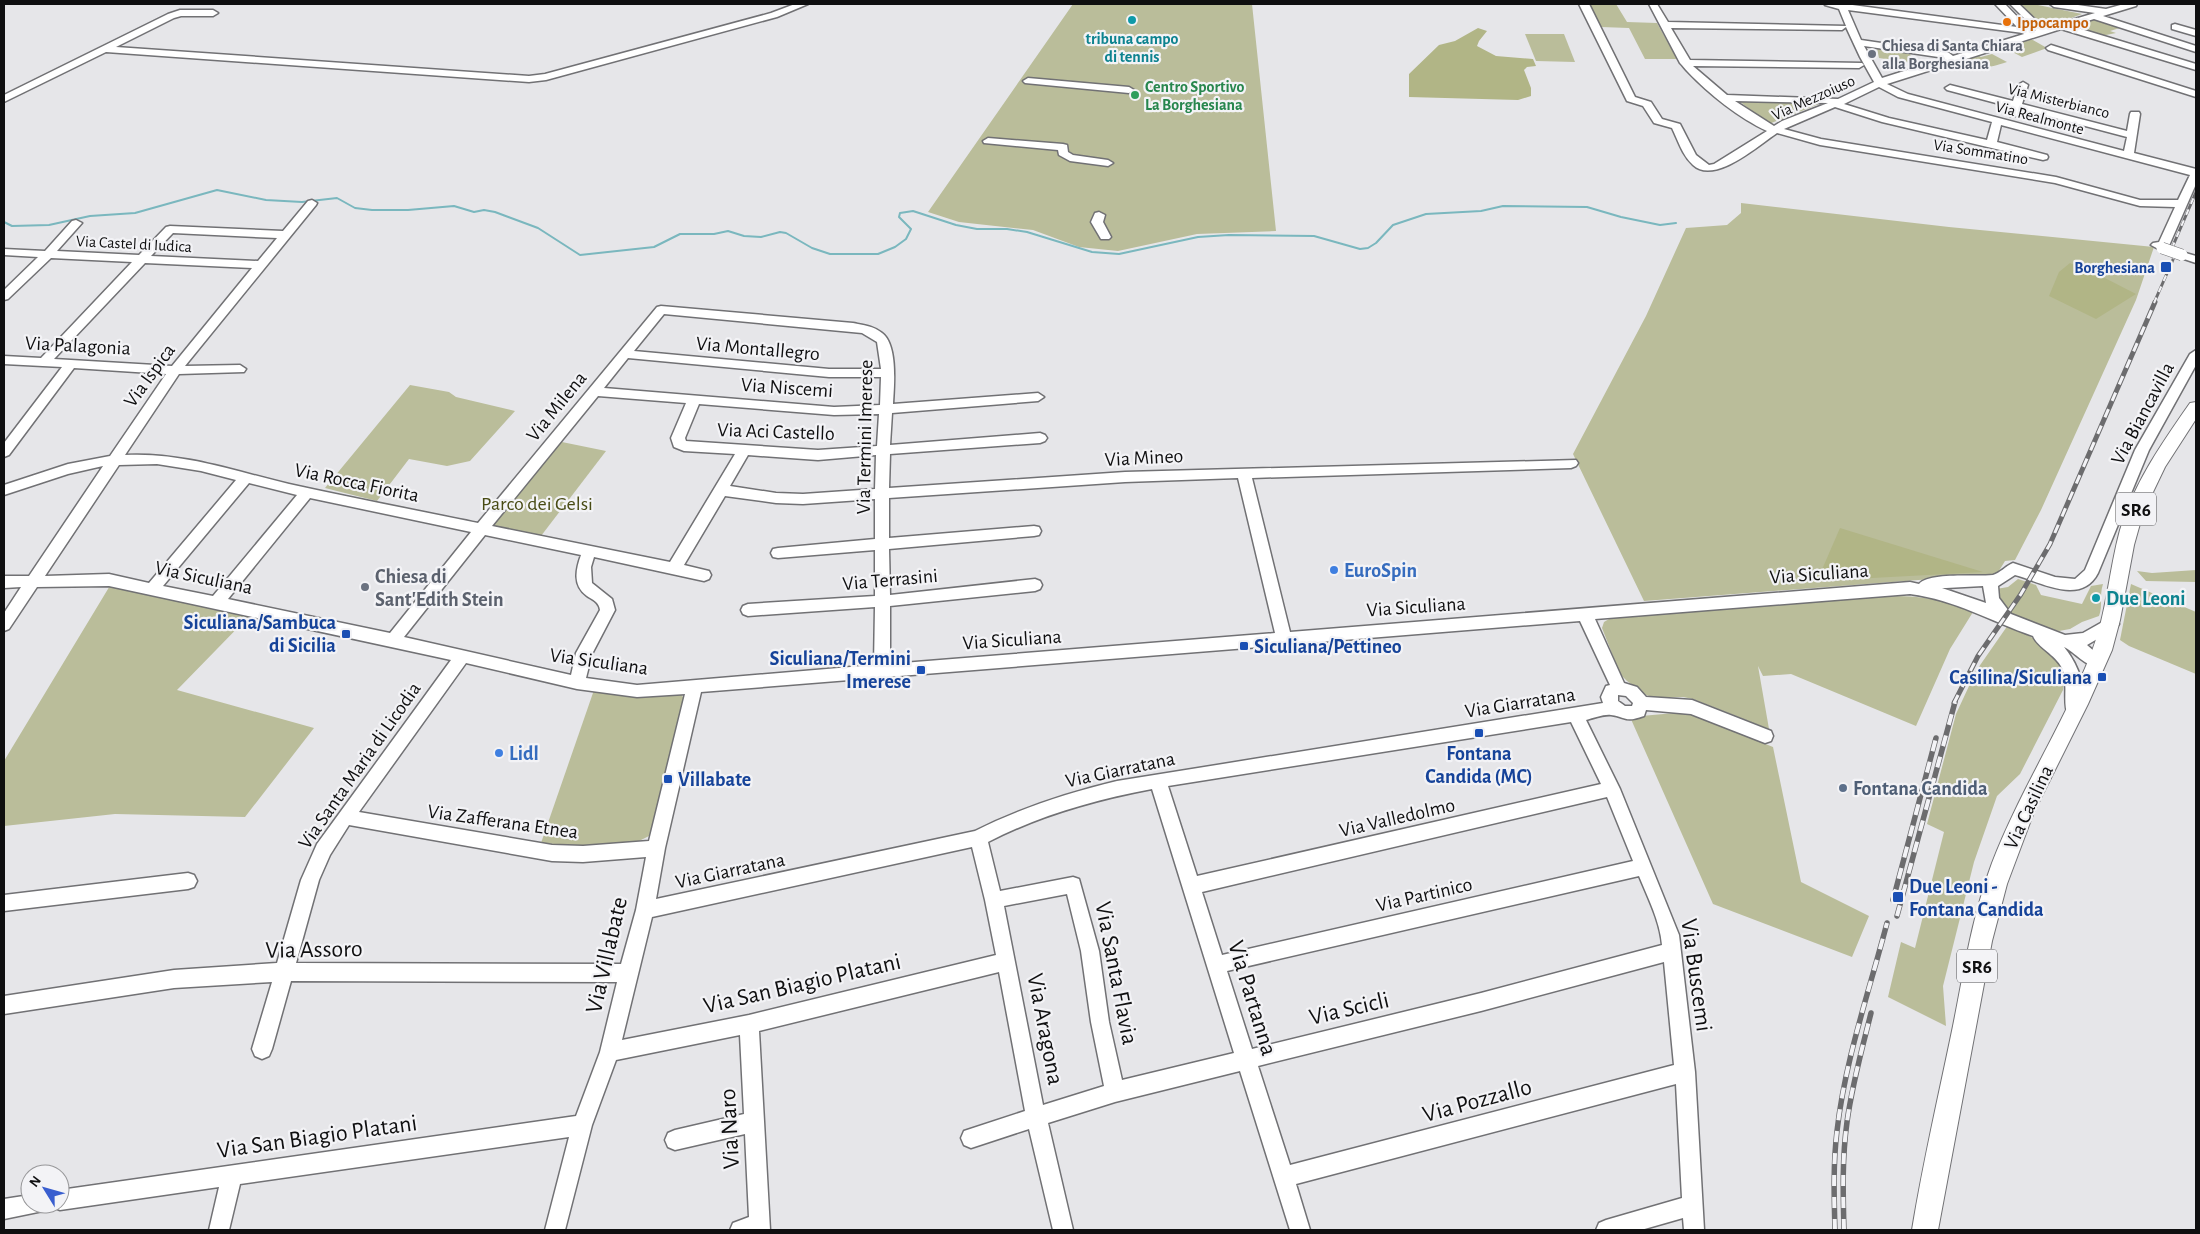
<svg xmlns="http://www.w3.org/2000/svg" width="2200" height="1234" viewBox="0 0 2200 1234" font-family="'Alegreya Sans',sans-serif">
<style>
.green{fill:#babd9a}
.forest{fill:#b1b586}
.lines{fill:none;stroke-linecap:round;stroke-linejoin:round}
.stream{stroke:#7ab7be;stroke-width:2}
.minor-casing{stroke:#717174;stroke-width:3}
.major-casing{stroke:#717174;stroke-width:2}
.minor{fill:#fff;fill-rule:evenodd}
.major{fill:#fff;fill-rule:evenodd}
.rail-far2-casing{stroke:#6c6c6e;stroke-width:3}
.rail-far1-casing{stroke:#6c6c6e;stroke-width:5}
.rail-casing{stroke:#6c6c6e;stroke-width:5.5}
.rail-far2{stroke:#f3f3f6;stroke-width:2;stroke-dasharray:6;stroke-linecap:butt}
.rail-far1{stroke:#f3f3f6;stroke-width:3;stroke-dasharray:9;stroke-linecap:butt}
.rail{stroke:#f3f3f6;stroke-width:4;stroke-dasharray:11;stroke-linecap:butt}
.minor-bridge-casing{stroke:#717174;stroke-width:12;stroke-linecap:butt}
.minor-bridge{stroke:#fff;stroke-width:11}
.culture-dot{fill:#0f9aa8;stroke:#f3f3f6;stroke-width:2}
.food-dot{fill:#e8710a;stroke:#f3f3f6;stroke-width:2}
.worship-dot{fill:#6b7280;stroke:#f3f3f6;stroke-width:2}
.leisure-dot{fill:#2e9e5b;stroke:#f3f3f6;stroke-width:2}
.transit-dot{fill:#1a4fb4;stroke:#f3f3f6;stroke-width:2}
.shop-dot{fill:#3f7fe0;stroke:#f3f3f6;stroke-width:2}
.service-dot{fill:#5c6f8a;stroke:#f3f3f6;stroke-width:2}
.labels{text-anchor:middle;stroke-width:4.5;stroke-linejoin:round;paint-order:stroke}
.far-food-label{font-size:16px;font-weight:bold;fill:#c56008;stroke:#f3f3f6;text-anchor:start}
.far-culture-label{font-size:16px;font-weight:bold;fill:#0d838f;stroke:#f3f3f6}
.far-worship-label{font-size:16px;font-weight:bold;fill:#5b616d;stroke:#f3f3f6;text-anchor:start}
.far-leisure-label{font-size:16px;font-weight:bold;fill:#27864d;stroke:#f3f3f6;text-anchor:start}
.far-street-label{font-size:16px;fill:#0f0f10;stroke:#f3f3f6}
.far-transit-label{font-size:16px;font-weight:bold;fill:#164399;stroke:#f3f3f6;text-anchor:end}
.shield{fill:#f3f3f6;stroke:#535355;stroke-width:1}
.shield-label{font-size:19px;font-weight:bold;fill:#0f0f10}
.street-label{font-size:20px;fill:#0f0f10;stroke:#f3f3f6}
.park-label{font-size:20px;fill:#484b14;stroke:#f3f3f6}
.shop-label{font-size:20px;font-weight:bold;fill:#366cbe;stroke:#f3f3f6;text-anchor:start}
.worship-label{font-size:20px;font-weight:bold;fill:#5b616d;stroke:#f3f3f6;text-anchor:start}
.culture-label{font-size:20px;font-weight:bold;fill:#0d838f;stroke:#f3f3f6;text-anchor:start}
.transit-label{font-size:20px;font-weight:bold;fill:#164399;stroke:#f3f3f6;text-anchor:end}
.service-label{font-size:20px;font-weight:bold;fill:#4e5e75;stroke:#f3f3f6;text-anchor:start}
.near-street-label{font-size:24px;fill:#0f0f10;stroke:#f3f3f6}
</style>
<rect width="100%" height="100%" fill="#e6e6e9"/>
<g class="green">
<path d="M1073,4H1252L1276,231L1197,234L1118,251L1079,247L1033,230L959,222L928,212Z"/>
<path d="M1589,4H1616L1627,22L1657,23L1677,59H1645L1629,28L1601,27Z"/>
<path d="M2021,4H2033L2082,14L2044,28Z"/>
<path d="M2093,20H2097L2123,27L2110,31L2116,33L2101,36L2073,27Z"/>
<path d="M1525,34H1564L1575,62L1536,61Z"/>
<path d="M2031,39L2047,48L2022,57L2003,47Z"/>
<path d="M1877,48L1910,53L1912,63L1879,58Z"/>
<path d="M1976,54L1981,57L1992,54L2007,62C1985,69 1980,70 1959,60Z"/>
<path d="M1739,101L1815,102L1819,104L1769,124Z"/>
<path d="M1741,203L1949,227L2154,247L2136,300L2041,510L2015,560L2005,561L1997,574L1644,601L1573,454L1646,316L1686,228L1727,225L1741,213Z"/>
<path d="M410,385L449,392L456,397L515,411L470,461L447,466L409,459L377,501L325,488Z"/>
<path d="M557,441L606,451L541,536L490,525Z"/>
<path d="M2196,570V582L2146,581L2137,571L2152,573Z"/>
<path d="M2018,579L2036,585L2041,595L2082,604L2091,586L2103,584C2099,596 2103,606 2099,616L2082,622L2070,629L2059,631L2045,628L2004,610L1999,607L1996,589L2008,587Z"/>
<path d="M111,584L255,610L177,690L314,728L245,817L115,814L4,826V761Z"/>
<path d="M2131,584L2196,612V674L2129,646L2120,640Z"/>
<path d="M1894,596C1922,596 1947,600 1973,612L1950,649L1916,726L1791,674L1763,676L1758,666L1769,729L1693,699L1683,697L1655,698L1646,695L1627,681L1620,674L1602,628L1604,622L1614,616L1831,599H1846Z"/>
<path d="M2008,625C2038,640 2066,652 2063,690L2020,774L1997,796L1974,862L1943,986L1946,1026L1888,997L1901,942L1915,948L1944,832L1927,824L1956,714L1976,671Z"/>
<path d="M594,690L681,694L688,705L655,833L633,844L594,847L541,843Z"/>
<path d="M1686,712L1773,747L1801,882L1869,916L1852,957L1713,904L1630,717Z"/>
</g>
<g class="forest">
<path d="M1478,28L1487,31L1479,41L1477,46L1496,56L1533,59L1536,66L1527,67L1524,70L1531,88V96L1518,100L1409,97V74L1439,45L1455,41Z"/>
<path d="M2070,263L2101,276L2136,294L2096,319L2049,296L2059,272Z"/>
<path d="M1840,528L1983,572L1817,581Z"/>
</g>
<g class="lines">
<path class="stream" d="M4,222L12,226L49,225L90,216L135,213L217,190L266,200L302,202L337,198L355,208L372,210H408L454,206L474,212L484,210L495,212L538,228L580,255L654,247L680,234H714L728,231L744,236L761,237L780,232L786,233L812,248L830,254H878L895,247L906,239L911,229L899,217L900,213L913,211L956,225L977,229H1007L1027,232L1092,252L1119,254L1198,237L1229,235L1314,236L1360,249L1368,248L1376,243L1393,225L1426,214L1481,211L1503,206L1587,207L1621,217L1660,225L1676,223"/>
<g class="minor-casing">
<g id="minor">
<path d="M795,4H808L777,17L546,80L529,82L106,52L4,102V95L168,14L180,10H213L218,13L213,16H181L174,18L116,47L529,76L545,74L771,13Z"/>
<path d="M1579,4H1589L1635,97L1651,102L1662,119L1680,124L1696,155L1709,165L1714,164L1767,131C1739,118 1709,94 1688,72C1685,69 1683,66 1680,63L1649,4H1657L1668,22L1846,26L1839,9L1825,5L1845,4L2017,27L1995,4H2005L2032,32L2036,30L2010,4H2019L2044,28L2095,13L2054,7L2050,4H2071L2106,9L2124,4H2137L2136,6L2103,16L2196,46V52L2094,19L2071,26L2196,64V70L2061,29L1887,84L1908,94L2124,151L2127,137L2021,109L2018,116H2010L2009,114L2011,107L1947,90L1945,88L1950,85L2013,101L2018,85L2023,82L2028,85L2022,104L2127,131L2130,114L2131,112H2139L2140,114L2134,153L2196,169V184L2168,248L2162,251L2151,245L2153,243L2159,242L2175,207L2140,206L2055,183L1820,145L1777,133C1758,146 1714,185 1693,165C1682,155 1678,140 1672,128L1654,123L1643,106L1627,101ZM1848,10L2023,33L2024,34L1953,56L1949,53L1861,40ZM1846,27L1860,57L1874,82L1838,99L1727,95L1693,66L1859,68L1864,65L1862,63L1690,60L1671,28L1842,30ZM1864,46L1945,58L1882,78ZM1879,87L1898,97L1992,122L1987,140L1889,118L1844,104ZM1735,101L1828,103L1782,121L1774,126ZM1835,107L1882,122L2043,160L2047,159L2048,157L2047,155L1997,142L2001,125L2190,175L2178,200H2140L2056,177L1821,139L1784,129Z"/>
<path d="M2175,24L2196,30V36L2172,29V25Z"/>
<path d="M2051,45L2196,91V97L2048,50L2046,48Z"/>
<path d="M1028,78L1129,87L1134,90L1129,93L1025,83L1023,81Z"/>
<path d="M988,138L1063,144L1067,145L1068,152L1073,155L1108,160L1113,163L1108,166L1070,161L1059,155L1058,150L984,143L983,141Z"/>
<path d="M312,200L317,203L316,205L185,366L240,365L246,369L244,372L179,374L125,455C182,452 234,471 289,484C352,498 415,510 478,523L657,307L661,306L853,323C863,325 874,326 882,333C898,345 894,386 893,404L1038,393L1044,397L1038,401L892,413L890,445L1040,433L1045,435L1047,438L1045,441L1040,443L890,454L889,488L1125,472L1576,460L1578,463L1576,466L1571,468L1252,478L1290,632L1910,582L1919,584C1929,572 1977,577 1993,575C2000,573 2006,566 2013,563L2055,577L2075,579L2085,570L2135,450L2190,354L2196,350V365L2149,450L2098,573C2081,606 2041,582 2015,575L1998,586L1999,598L2011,614L2065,635L2083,633L2106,620L2111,618L2116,620L2119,624L2116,628L2087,645L2102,658L2105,662L2102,666C2090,671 2076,653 2064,647C2078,664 2090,693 2080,715L2074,717L2068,715C2062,703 2069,684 2062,668C2055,654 2038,648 2033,636C1990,621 1956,600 1910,594L1595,619L1624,683L1637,687L1646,697L1692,700L1771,731L1773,736L1771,741L1765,743L1691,714L1646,710L1644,716C1624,723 1627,717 1611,715C1604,714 1594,718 1586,720L1620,789L1679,935L1695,1072L1704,1230H1684L1683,1218L1641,1230H1596L1599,1223L1606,1220L1682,1198L1676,1084L1296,1184L1310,1230H1290L1240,1071L1115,1102L1048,1123L1073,1230H1053L1029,1129L971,1148L964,1145L961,1138L964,1131L1025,1111L999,972L759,1031L770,1230H730L733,1223L749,1217L745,1134L675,1150L668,1147L665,1140L668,1133L675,1130L744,1114L740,1035L616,1060L592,1125L565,1230H545L569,1137L240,1184L229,1230H209L219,1187L60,1210L53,1207L51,1204H60V1190L576,1116L600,1052L617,982L291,981L272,1049L269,1056L262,1059L255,1056L252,1049L272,982L174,988L4,1014V996L174,970L277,963L301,880L317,844L451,660L109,586L37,587L9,629L4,631V613L21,587L4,588V576H29L103,466L68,474L4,495V485L68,464L110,456L166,374L74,368L9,455L4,457V443L62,367L4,364V356L41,358L132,262L51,258L8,299L4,300V290L38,257L4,255V249L45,251L72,221L76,220L82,223L57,251L139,255L166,227L170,226L283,231L308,201ZM173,233L277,238L258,261L151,256ZM145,263L252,268L172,366L54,359ZM664,314L862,333L877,342L881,369H829L634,351ZM628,358L829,377H881L880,405L834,407L604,388ZM598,396L686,403L671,438L674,447L684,451L735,454L670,562L492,526ZM699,404L834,415L879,414L877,446L818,450L686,441L685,438ZM748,455L818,460L876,455L875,489L803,494L776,493L730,486ZM157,464L201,471L236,480L149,583L109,574L45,576L119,465ZM1238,478L1275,633L890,664V606L1035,591L1040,589L1042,585L1040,581L1035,579L890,595L889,549L1034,536L1039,535L1041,531L1039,527L1034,526L889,538V498L1125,482ZM249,483L297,495L213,596L163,586ZM725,496L776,503L803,504L875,499V539L778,548L773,549L771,553L773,557L778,558L875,550V596L748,604L743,606L741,610L743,614L748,616L875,607L874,665L637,685L586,678L592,654L615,610L612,599L592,583L591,567L594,557L704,581L709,579L711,575L709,571L684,565ZM310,498L471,532L390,633L228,599ZM485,535L581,555C576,569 572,585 587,596C593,600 599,602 600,610L576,653L571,675L404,637ZM1983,586L1986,603L1942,588H1946ZM1580,621L1610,685L1606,686L1601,697L1603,703L1117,781C1067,793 1021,808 975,831L656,899L665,848L701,692ZM466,663L577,689L637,697L685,694L649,841L583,846L552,845L359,812ZM1618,695L1626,696L1633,703L1632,706H1625L1618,701ZM1571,722L1601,784L1197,876L1168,786ZM1152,789L1234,1053L1122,1080L1109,1022L1099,951L1079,879L1073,877L1000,891L988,842C1040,815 1094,800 1152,789ZM1607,797L1633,861L1222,955L1202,892ZM349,825L552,861L583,862L646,857L636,910L621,964L296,963L319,880L330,855ZM972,847L985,900L996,955L749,1015L622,1040L652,917ZM1639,876C1648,898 1660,921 1662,945L1481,993L1252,1049L1227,971ZM1067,894L1081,951L1091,1022L1104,1086L1043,1105L1004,906ZM1664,962L1674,1065L1290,1165L1258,1066L1481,1011Z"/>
<path d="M1099,212L1105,215L1103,222L1111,237L1109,239H1101L1091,222L1095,213Z"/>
<path d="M2182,252L2196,256V263L2178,257L2176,255Z"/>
<path d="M188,873L194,875L197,881L194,887L188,889L4,911V895Z"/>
<path d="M30,1195V1204H46L43,1211L4,1219V1199Z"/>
</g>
</g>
<g class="major-casing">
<path id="major" d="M2196,402V419L2165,467L2143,513L2134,545L2120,620L2112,650L2088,704L2034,812L2007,884L1992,941L1938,1230H1912C1923,1162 1939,1094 1953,1026C1964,971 1972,916 1992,863C2020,790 2064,724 2092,651C2107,612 2109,570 2120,530C2134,483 2162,443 2190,403Z"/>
</g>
<use href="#minor" class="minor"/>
<use href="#major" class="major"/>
<g class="rail-far2-casing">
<g id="rail-far2">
<path d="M2172,248L2196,192"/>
<path d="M2154,303L2175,255"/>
</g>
</g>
<g class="rail-far1-casing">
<path id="rail-far1" d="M1954,703L1978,656L2021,594L2050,544L2155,302"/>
</g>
<g class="rail-casing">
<g id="rail">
<path d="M1893,900L1936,738"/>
<path d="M1897,916L1955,702"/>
<path d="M1835,1230C1834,1197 1833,1164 1837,1131C1845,1060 1869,992 1887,923"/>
<path d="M1844,1230C1843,1194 1842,1158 1847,1122C1852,1085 1862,1049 1871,1013"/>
</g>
</g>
<use href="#rail-far2" class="rail-far2"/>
<use href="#rail-far1" class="rail-far1"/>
<use href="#rail" class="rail"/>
<g class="minor-bridge-casing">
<path id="minor-bridge" d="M2162,248L2182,255"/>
</g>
<use href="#minor-bridge" class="minor-bridge"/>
</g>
<g class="culture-dot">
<circle cx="1132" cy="20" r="5"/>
<circle cx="2096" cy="598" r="5"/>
</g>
<circle class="food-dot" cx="2007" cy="22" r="5"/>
<g class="worship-dot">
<circle cx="1872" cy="54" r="5"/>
<circle cx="365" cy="587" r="5"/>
</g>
<circle class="leisure-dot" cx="1135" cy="95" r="5"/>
<g class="transit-dot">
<rect x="2160" y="261" width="12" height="12" rx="2.5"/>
<rect x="341" y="629" width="10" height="10" rx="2.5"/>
<rect x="1239" y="641" width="10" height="10" rx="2.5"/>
<rect x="916" y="665" width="10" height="10" rx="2.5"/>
<rect x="2097" y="672" width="10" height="10" rx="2.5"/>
<rect x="1474" y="728" width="10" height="10" rx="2.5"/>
<rect x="663" y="774" width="10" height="10" rx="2.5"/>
<rect x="1892" y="891" width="12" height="12" rx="2.5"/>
</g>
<g class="shop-dot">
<circle cx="1334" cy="570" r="5"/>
<circle cx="499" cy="753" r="5"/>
</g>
<circle class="service-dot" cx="1843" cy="788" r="5"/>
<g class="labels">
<g class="far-food-label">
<text x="2017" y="28">Ippocampo</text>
</g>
<g class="far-culture-label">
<text x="1132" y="44">tribuna campo<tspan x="1132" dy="18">di tennis</tspan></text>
</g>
<g class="far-worship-label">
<text x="1882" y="51">Chiesa di Santa Chiara<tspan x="1882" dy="18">alla Borghesiana</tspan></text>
</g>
<g class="far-leisure-label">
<text x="1145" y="92">Centro Sportivo<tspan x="1145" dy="18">La Borghesiana</tspan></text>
</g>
<g class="far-street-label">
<text transform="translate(1813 97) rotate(-24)" y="6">Via Mezzoiuso</text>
<text transform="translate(2059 100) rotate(14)" y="6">Via Misterbianco</text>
<text transform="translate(2040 117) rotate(15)" y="6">Via Realmonte</text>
<text transform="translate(1981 151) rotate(9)" y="6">Via Sommatino</text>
<text transform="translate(134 243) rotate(3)" y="6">Via Castel di Iudica</text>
</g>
<g class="far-transit-label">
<text x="2155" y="273">Borghesiana</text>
</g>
<g class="shield">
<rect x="2116" y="492.5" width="40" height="33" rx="4"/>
<rect x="1957" y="949.5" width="40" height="33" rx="4"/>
</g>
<g class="shield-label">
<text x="2136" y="516">SR6</text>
<text x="1977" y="973">SR6</text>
</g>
<g class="street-label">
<text transform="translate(78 345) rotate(3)" y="7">Via Palagonia</text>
<text transform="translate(758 348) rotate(5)" y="7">Via Montallegro</text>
<text transform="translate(149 375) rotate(-54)" y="7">Via Ispica</text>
<text transform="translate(787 387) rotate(4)" y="7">Via Niscemi</text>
<text transform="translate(556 406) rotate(-51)" y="7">Via Milena</text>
<text transform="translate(2142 413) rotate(-62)" y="7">Via Biancavilla</text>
<text transform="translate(776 431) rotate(2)" y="7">Via Aci Castello</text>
<text transform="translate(864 437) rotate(-89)" y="7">Via Termini Imerese</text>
<text transform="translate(1144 457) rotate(-3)" y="7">Via Mineo</text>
<text transform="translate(357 482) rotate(12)" y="7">Via Rocca Fiorita</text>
<text transform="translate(1819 573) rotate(-4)" y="7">Via Siculiana</text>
<text transform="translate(204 577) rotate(12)" y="7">Via Siculiana</text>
<text transform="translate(890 579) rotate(-5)" y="7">Via Terrasini</text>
<text transform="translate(1416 606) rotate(-4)" y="7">Via Siculiana</text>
<text transform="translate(1012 639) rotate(-4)" y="7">Via Siculiana</text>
<text transform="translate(599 661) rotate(8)" y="7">Via Siculiana</text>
<text transform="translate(1520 702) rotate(-9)" y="7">Via Giarratana</text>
<text transform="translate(359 765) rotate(-55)" y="7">Via Santa Maria di Licodia</text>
<text transform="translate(1120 769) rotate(-12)" y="7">Via Giarratana</text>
<text transform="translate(2028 807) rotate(-65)" y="7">Via Casilina</text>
<text transform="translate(1397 817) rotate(-13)" y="7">Via Valledolmo</text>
<text transform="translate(503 821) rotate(8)" y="7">Via Zafferana Etnea</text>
<text transform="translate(730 870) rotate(-12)" y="7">Via Giarratana</text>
<text transform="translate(1424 894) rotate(-13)" y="7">Via Partinico</text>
</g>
<g class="park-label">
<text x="537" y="510">Parco dei Gelsi</text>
</g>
<g class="shop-label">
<text x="1344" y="577">EuroSpin</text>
<text x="509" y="760">Lidl</text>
</g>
<g class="worship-label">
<text x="375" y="583">Chiesa di<tspan x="375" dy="23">Sant'Edith Stein</tspan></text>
</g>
<g class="culture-label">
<text x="2106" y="605">Due Leoni</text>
</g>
<g class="transit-label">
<text x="336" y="629">Siculiana/Sambuca<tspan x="336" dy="23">di Sicilia</tspan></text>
<text x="1254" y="653" text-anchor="start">Siculiana/Pettineo</text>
<text x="911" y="665">Siculiana/Termini<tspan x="911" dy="23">Imerese</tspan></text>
<text x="2092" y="684">Casilina/Siculiana</text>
<text x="1479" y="760" text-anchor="middle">Fontana<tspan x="1479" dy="23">Candida (MC)</tspan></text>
<text x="678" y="786" text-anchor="start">Villabate</text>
<text x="1909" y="893" text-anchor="start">Due Leoni -<tspan x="1909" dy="23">Fontana Candida</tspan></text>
</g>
<g class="service-label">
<text x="1853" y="795">Fontana Candida</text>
</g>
<g class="near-street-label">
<text transform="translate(314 949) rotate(-1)" y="8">Via Assoro</text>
<text transform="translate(606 955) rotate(-77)" y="8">Via Villabate</text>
<text transform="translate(1117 973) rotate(79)" y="8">Via Santa Flavia</text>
<text transform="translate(1697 975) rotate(82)" y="8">Via Buscemi</text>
<text transform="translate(802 983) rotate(-13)" y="8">Via San Biagio Platani</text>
<text transform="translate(1253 998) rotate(73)" y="8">Via Partanna</text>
<text transform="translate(1349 1008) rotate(-13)" y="8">Via Scicli</text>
<text transform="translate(1046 1029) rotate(79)" y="8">Via Aragona</text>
<text transform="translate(1477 1100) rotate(-15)" y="8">Via Pozzallo</text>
<text transform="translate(729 1129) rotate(-93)" y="8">Via Naro</text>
<text transform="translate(317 1136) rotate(-8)" y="8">Via San Biagio Platani</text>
</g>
</g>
<rect width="2200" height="1234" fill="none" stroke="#0f0f10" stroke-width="10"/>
<g transform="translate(45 1189) rotate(307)"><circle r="24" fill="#f3f3f6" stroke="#98989a"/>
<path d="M0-4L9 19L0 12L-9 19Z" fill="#395ecf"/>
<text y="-8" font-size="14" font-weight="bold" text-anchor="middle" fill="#0f0f10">N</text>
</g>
</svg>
